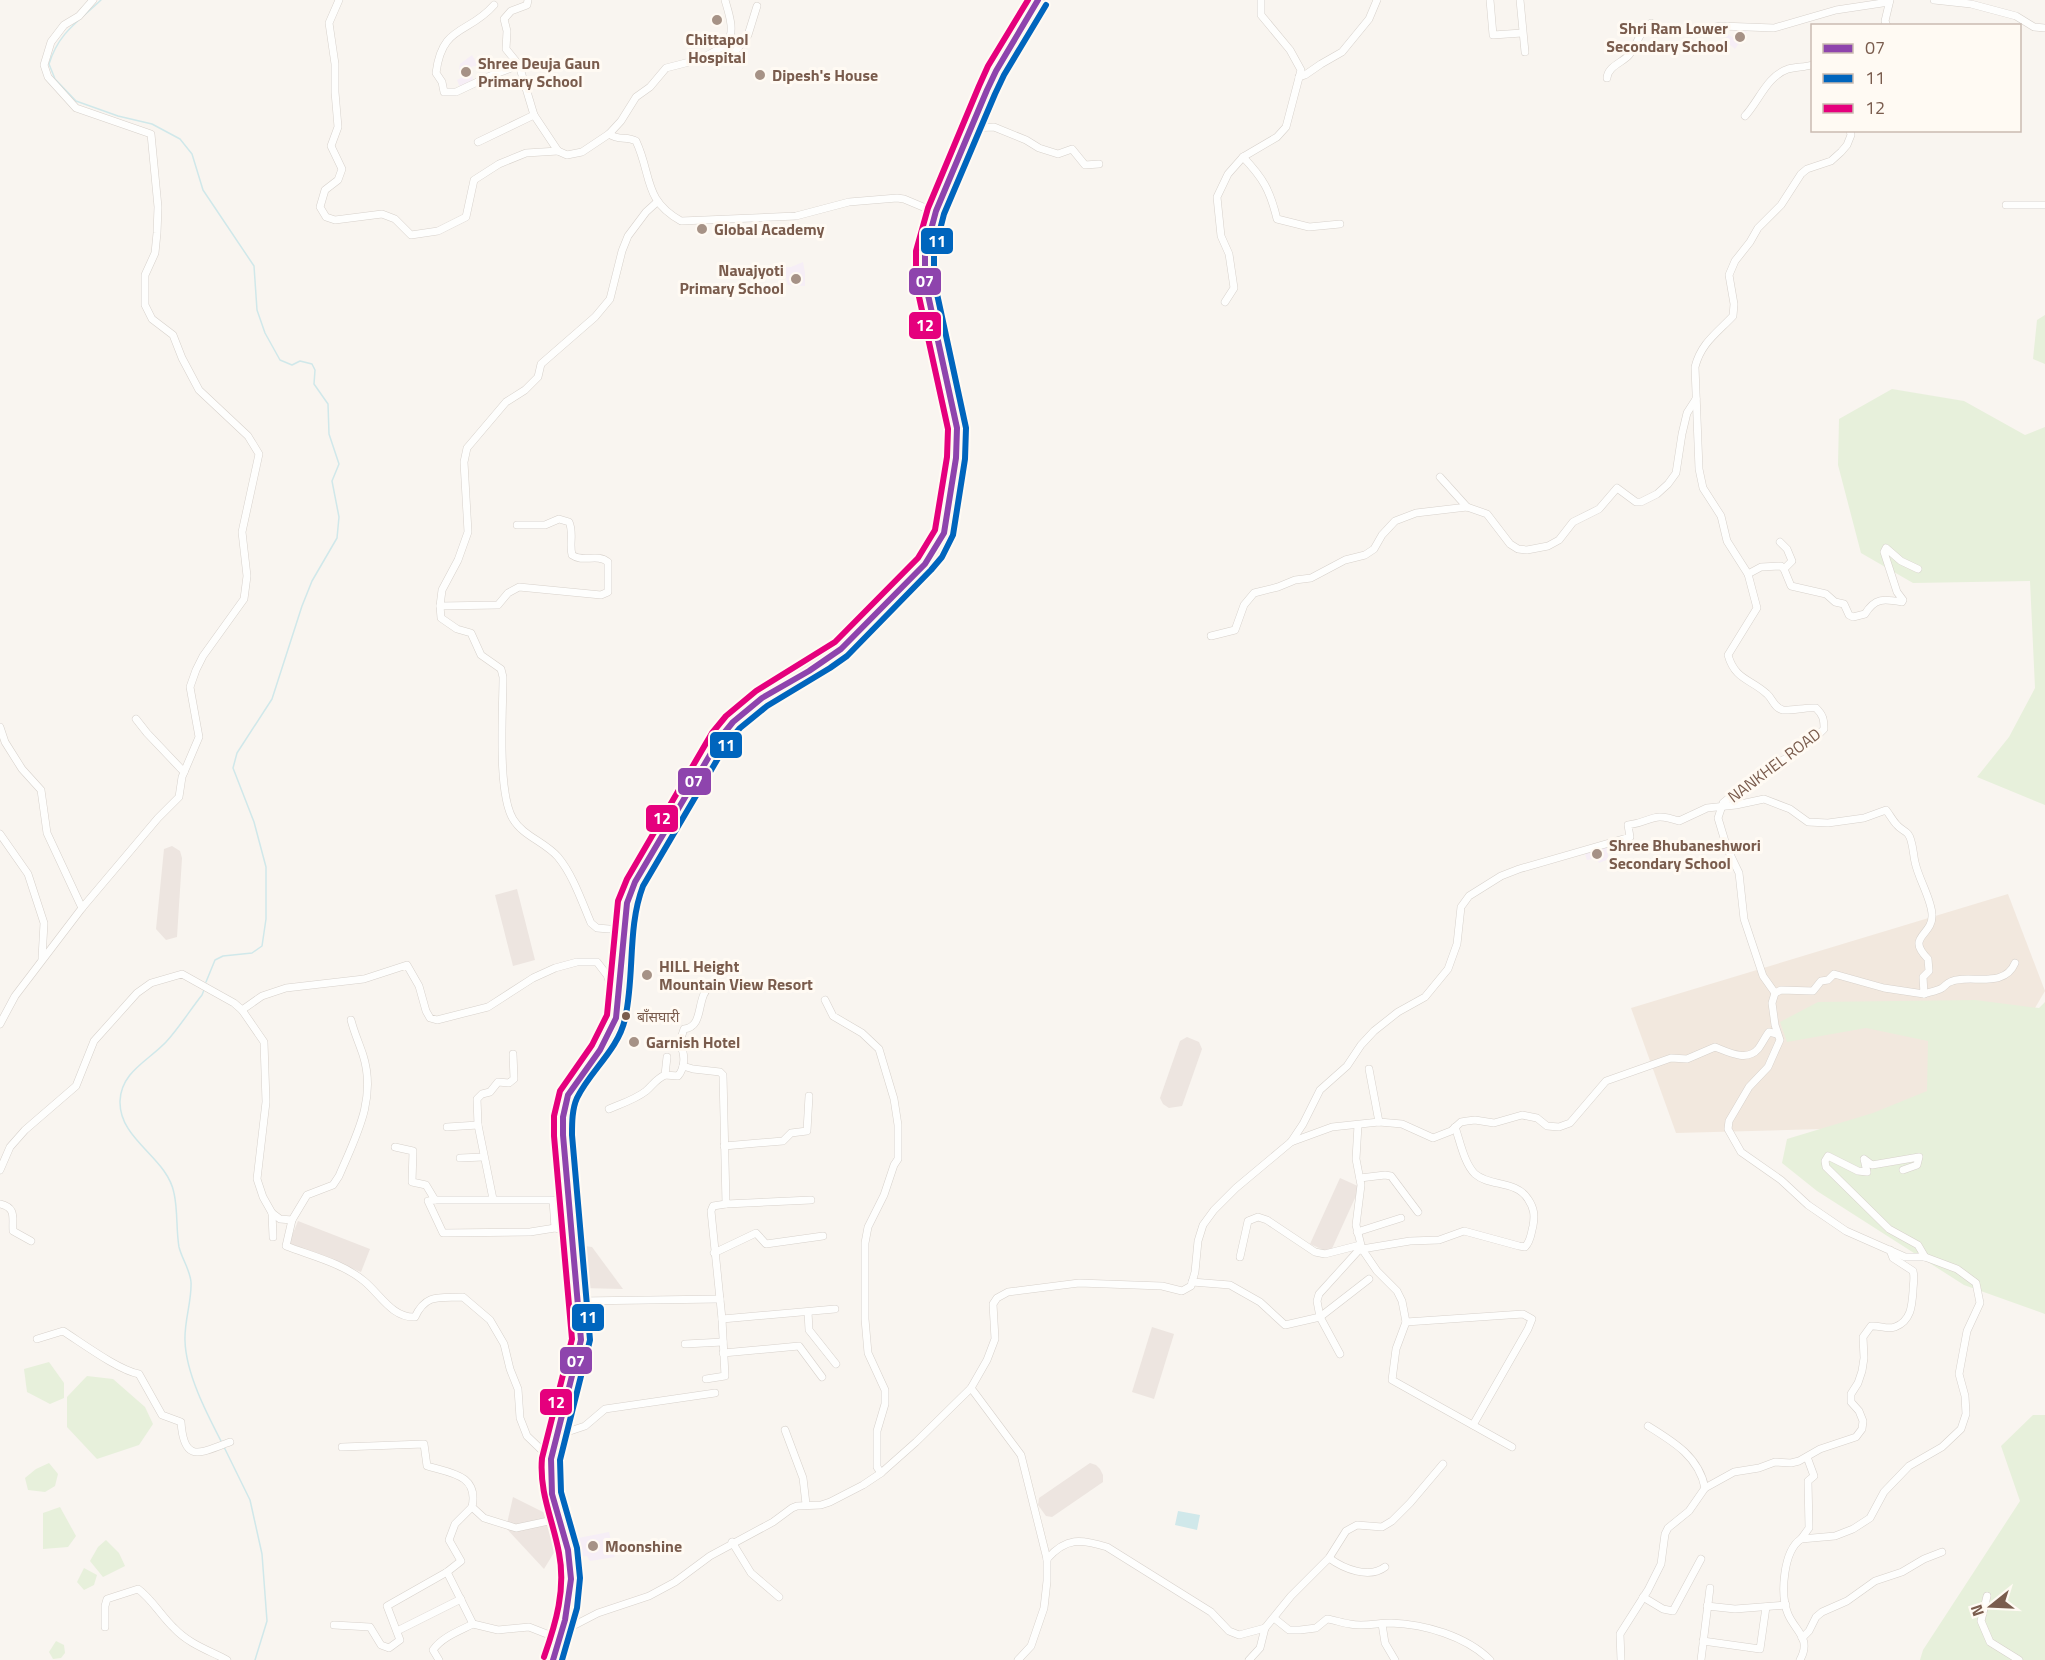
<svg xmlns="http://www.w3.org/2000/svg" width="2045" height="1660" viewBox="0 0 2045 1660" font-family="'Titillium Web','Noto Sans Devanagari',sans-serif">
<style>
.residential{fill:#f2e8de}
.industrial{fill:#ede5e0}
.education{fill:#f6eef6}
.green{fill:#e7f0db}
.water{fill:#d0e8ea}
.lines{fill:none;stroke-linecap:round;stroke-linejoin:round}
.stream{stroke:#d0e8ea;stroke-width:1.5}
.minor-casing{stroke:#d7d1cb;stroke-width:8}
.trunk-casing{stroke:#dad1cc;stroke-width:14}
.minor{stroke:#fefefd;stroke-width:7}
.trunk{stroke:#f2ece8;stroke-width:12}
.bus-1-casing{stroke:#fffaf3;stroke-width:10}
.bus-2-casing{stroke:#fffaf3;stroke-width:10}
.bus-3-casing{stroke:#fffaf3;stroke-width:10}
.bus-1{stroke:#8e44ad;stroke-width:6}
.bus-2{stroke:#0065bd;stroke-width:6}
.bus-3{stroke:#e5007d;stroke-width:6}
.poi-dot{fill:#a69286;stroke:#fffaf3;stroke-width:2}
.bus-dot{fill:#7a5c4d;stroke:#fffaf3;stroke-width:2}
.labels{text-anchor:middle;stroke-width:6;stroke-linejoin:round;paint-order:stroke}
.bus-label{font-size:14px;fill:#7a5c4d;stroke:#fffaf3;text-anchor:start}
.poi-label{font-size:16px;font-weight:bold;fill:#7a5c4d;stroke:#fffaf3;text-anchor:start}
.street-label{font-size:16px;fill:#7a5c4d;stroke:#fffaf3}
.line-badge{stroke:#fffaf3;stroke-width:2}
.badge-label{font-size:16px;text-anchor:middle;font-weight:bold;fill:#fff}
</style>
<rect width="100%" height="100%" fill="#f9f5f0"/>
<path class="residential" d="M2008,894L2045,991L1966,1125L1676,1133L1631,1008Z"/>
<g class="industrial">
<path d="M172,846L180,851L182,858L177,937L166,940L156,929L164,849Z"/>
<path d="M517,889L535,960L513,966L495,895Z"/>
<path d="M1187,1037L1199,1042L1202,1049L1182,1106L1169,1108L1163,1104L1160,1098L1180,1041Z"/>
<path d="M1340,1178L1360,1187L1330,1253L1310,1244Z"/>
<path d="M298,1221L370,1249L361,1272L289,1243Z"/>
<path d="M578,1245L592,1247L623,1289L581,1288Z"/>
<path d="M1152,1327L1174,1334L1154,1399L1132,1392Z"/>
<path d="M1090,1463L1096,1465L1100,1469L1103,1475V1482L1052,1517L1046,1516L1038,1505L1039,1498Z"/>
<path d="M513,1497L551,1516L558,1546L544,1569L506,1528Z"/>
</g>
<g class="education">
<path d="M1742,29L1747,32L1735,49L1724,40L1728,34L1735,39Z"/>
<path d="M472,55L478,65L471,67L473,82L460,87L457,80L461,78L459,70L460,64Z"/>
<path d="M803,262L805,273V286L788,285L784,271L778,273L777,267L784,264L785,267H791Z"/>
<path d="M1606,845L1609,859L1599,863L1596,858L1587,860L1584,851Z"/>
<path d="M609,1532L615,1557L590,1561L587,1556L576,1557L573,1539Z"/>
</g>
<g class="green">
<path d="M2045,315V364L2033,359L2037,320Z"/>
<path d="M1892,389L1964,401L2025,435L2045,427V805L1977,777L2009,737L2035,688L2030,581L1913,583L1861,553L1838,465L1839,419Z"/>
<path d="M1975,1000L2039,1008L2045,1002V1314L1964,1285L1817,1191L1782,1163L1787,1139L1873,1113L1927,1091L1928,1041L1866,1028L1787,1042L1780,1022L1818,1002Z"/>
<path d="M49,1362L64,1383V1398L50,1404L27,1392L24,1369Z"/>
<path d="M87,1376L113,1379L145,1407L153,1424L139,1445L97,1459L67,1427V1397Z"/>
<path d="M2033,1415H2045V1660H1920L1923,1650L2020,1501L2001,1446Z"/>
<path d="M49,1463L58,1474L55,1486L45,1492L28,1490L25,1478L36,1469Z"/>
<path d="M60,1507L76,1536L68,1547L43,1549V1513Z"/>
<path d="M106,1540L119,1553L125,1566L103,1577L90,1561L98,1547Z"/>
<path d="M84,1568L97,1575L94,1585L84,1590L77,1582Z"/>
<path d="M56,1641L64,1645L65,1653L61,1658L53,1659L49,1652Z"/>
</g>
<path class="water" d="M1178,1511L1200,1515L1197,1530L1175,1525Z"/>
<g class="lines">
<g class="stream">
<path d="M101,0C78,22 59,32 49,64L55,79L76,101L118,116L152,124L180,139L192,154L203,190L254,266L257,310L265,333L280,360L292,365L300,361L312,364L315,370L314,384L328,404L329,434L339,464L332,481L339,517L337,538L312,581L302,606L272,699L237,753L233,768L254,822L266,867V919L262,946L252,953L223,956L215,960L206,982"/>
<path d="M204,990L202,995C190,1010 179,1028 166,1042C148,1061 121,1072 120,1101C119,1140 167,1157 174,1193C178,1211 176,1230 179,1247C182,1259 190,1270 191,1282C192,1301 184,1321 185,1341C186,1374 207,1414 222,1443"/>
<path d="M224,1447L250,1500L262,1554L267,1621L255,1660"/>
</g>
<g class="minor-casing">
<g id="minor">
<path d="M339,0L329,23L335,64V92L338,127L331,146L342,169L338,180L325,190L320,207L326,217L335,220L382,214L395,219L411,235L438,231L466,217L474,180L499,164L526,153L558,151"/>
<path d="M1490,0L1493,35L1522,33"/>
<path d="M1520,0L1525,52"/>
<path d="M1934,0L1971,4L2016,16L2034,27L2045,28"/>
<path d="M494,5C468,35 442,24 436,73L442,82L444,92H456L490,76L519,65L534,115L558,151L567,155L582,152L609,134L621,121L636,97L650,87L666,68L701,59L722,58L734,53L748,35L757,6"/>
<path d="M1887,26L1885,21L1890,0"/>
<path d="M703,58C710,53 722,49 727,42C736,32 728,11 725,0"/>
<path d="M519,65L506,49L507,31L504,19L511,11L527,5L528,0"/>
<path d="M1299,77L1305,75L1321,64L1342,52L1369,19L1377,0"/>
<path d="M1607,78C1608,66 1622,63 1629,55C1638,44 1639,31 1651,23L1658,28H1673L1687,32L1721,26L1774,28L1836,10L1889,2"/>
<path d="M1745,116C1759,101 1767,76 1788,69C1796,67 1805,67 1812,65"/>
<path d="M971,128L994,127L1026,140L1039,148L1058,154L1072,149L1085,165L1099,164"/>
<path d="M609,134C619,141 626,136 636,141C652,175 643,200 681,221L796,216L849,202L897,198L904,199L935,212"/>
<path d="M478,142L534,115"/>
<path d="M1243,157C1263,178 1270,190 1277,219L1309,227L1340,224"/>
<path d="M2006,205H2045"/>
<path d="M1225,302L1234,288L1229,254L1221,236L1217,197L1228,174L1243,157L1277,137L1286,127L1301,70L1290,50L1261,15V0"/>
<path d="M1440,477L1467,507"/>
<path d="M1780,542L1787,549L1792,561L1784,569"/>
<path d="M1748,574L1761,567L1781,566L1784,569L1791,586L1826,594L1835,602L1844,604L1849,615L1853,617L1865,614C1875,597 1885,599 1902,602L1903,600L1897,592L1884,552L1886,548L1901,561L1918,569"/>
<path d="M440,606L498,605L508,593L519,587L601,595L608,592V562C597,553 583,563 572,555C569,544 574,532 569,522L559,519L545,525H517"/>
<path d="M1211,636L1235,630L1244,605L1254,593L1278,587L1295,580L1311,578L1345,560L1365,555L1374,549L1382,535L1395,521L1416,513L1467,507L1487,514L1510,544L1518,549L1527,550L1548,546L1559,540L1573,522L1599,509L1617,488L1636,502H1641L1657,494L1668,484L1676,473L1682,434L1687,413L1696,399"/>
<path d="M136,719L147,733L184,772"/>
<path d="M0,727L5,742L22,769L41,790L47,833L82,908"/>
<path d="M0,834L28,874L44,923L42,958"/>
<path d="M609,929L597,928L591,923C582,902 573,875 558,857C545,842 523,836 513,819C497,792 503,710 503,677L501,669L481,655L471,633L457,629L441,618L440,606L442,590L458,560L468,532L464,462L467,448L506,402L525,390L538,377L541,364L595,317L610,299L622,251L628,236L646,212L657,202"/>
<path d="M1924,994C1930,992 1937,991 1942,988C1945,986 1947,983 1950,982C1968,973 2004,990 2015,963"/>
<path d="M825,1000L833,1016L862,1033L879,1049L894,1099L898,1125V1159L894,1165L884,1195L868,1227L865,1243V1319L868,1353L885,1390V1404L877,1431V1467L881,1473"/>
<path d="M242,1010L264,1042L266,1102L257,1179L263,1197L272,1213L273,1237"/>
<path d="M0,1024L15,996L82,908L158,818L179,797L182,777L199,737L190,687L196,670L203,656L244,599L247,576L242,532L259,454L248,436L199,390L182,358L173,335L152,319L145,305V275L155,253L157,233L158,207L151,134L76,108L48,77L44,65L51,42L64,25L79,16L93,0"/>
<path d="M683,1066L693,1069L720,1072L723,1075L726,1204L811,1200"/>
<path d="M1369,1069L1379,1122"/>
<path d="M665,1075L678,1076C685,1068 686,1053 679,1044L684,1029C706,1026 694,997 712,984"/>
<path d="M609,1109C621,1104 636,1099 646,1091C653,1085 656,1079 665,1075L667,1057"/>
<path d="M447,1127L478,1125"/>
<path d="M1455,1127C1460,1141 1464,1163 1475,1174C1490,1187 1516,1180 1528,1199C1534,1208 1535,1215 1533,1226C1531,1233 1531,1241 1525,1247L1519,1246L1464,1231L1439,1240L1410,1241L1362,1249L1377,1271L1397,1291L1402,1301L1406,1322L1396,1349L1392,1380L1512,1447"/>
<path d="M1291,1142L1332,1127L1379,1122L1402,1124L1433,1138L1451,1131L1461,1122L1467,1121L1475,1120L1494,1123L1522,1115L1537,1118L1547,1126L1559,1127L1570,1123L1606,1081L1671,1058L1687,1059L1715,1047C1728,1052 1747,1062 1758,1049C1762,1044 1765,1037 1769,1032L1777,1034"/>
<path d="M724,1146L783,1141L791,1133L807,1131L809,1096"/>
<path d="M395,1147L413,1151L412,1182L426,1185L435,1200L428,1201L443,1233L530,1232L555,1228"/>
<path d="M460,1158L483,1157"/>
<path d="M0,1170L10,1147L25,1130L76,1086L94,1041L137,993L151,983L182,974L234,1003L242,1010L262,996L286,988L364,979L407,965L419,986L426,1011L430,1018L437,1020L488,1007L533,978L555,968L577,962H597L607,975L616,1000"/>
<path d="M1903,1170L1917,1165L1919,1157L1872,1165L1864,1159L1867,1172L1858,1171L1828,1156L1825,1161L1826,1167L1889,1229L1918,1245L1925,1257"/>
<path d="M1360,1178L1385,1175L1391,1176L1418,1212"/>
<path d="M493,1199L478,1125L477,1099L482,1094L490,1092L498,1082L509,1083L514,1079L513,1054"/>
<path d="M435,1200H553L555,1228L562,1230L571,1239"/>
<path d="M0,1204C17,1208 12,1218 13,1231L31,1241"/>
<path d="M272,1213L280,1219L292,1220L286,1246C312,1256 342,1263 364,1281C380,1294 392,1318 415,1317C426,1293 440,1298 463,1297L490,1320L504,1344L510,1369L518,1389L520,1418L527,1436L551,1459"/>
<path d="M292,1220L307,1195L333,1185L339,1176C356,1136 377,1099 363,1055C359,1043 354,1032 351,1020"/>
<path d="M1357,1232L1401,1218"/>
<path d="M714,1253L756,1233L766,1244L823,1236"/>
<path d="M1240,1257L1248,1221L1258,1217L1267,1220L1315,1252L1325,1254L1360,1245"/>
<path d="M1192,1282L1230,1285L1260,1302L1285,1325L1320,1317L1369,1279"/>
<path d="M579,1301L720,1299"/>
<path d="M808,1312L809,1330L836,1364"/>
<path d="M722,1319L835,1309"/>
<path d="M1406,1322L1523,1314L1532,1319L1528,1329L1473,1425"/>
<path d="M37,1339L63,1331C82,1343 118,1370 139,1374L162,1415L181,1422C184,1465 201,1452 230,1442"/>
<path d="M685,1344L723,1342"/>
<path d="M723,1353L799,1346L822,1377"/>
<path d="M1340,1354L1320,1317L1317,1301L1319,1294L1358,1251L1362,1249L1356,1225L1361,1185L1356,1159L1358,1125"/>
<path d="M706,1379L725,1376L722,1319L711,1211L713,1206L726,1204"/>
<path d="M971,1388L1021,1455L1047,1559V1581L1044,1608L1031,1646L1018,1660"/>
<path d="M785,1430L803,1478L806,1504"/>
<path d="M558,1435L585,1426L605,1409L715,1393"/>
<path d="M342,1447L424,1444L427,1466C451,1473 479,1475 472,1507L484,1518L516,1528L558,1519"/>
<path d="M1705,1488L1734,1472L1759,1468L1775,1462L1791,1463L1799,1461L1820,1449L1856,1437L1862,1429L1863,1421L1859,1411L1851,1402V1394L1858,1383L1862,1371L1864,1358L1863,1337L1871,1326C1879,1325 1887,1330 1895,1327C1911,1321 1912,1306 1913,1291C1913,1284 1915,1278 1913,1271L1893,1258L1890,1250"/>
<path d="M1801,1539L1809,1528L1808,1481L1814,1476L1807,1457"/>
<path d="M732,1542L751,1573L779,1597"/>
<path d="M1329,1558C1344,1569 1369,1579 1385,1567"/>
<path d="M1047,1559C1066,1537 1081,1539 1107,1547L1211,1612L1229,1631L1239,1635L1265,1628"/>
<path d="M447,1572L473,1624L498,1630L529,1627L552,1636L560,1617L563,1616L567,1617"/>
<path d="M1987,1596L1981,1621L1990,1642L2019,1660"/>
<path d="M1643,1597L1663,1609L1673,1611L1701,1559"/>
<path d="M1707,1606L1735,1609L1786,1605"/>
<path d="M1274,1618L1289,1630H1300L1316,1628L1327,1619C1335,1620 1342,1623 1350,1624C1363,1627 1378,1623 1391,1623C1424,1624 1466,1636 1490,1660"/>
<path d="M1382,1624L1385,1643L1395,1660"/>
<path d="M334,1625L370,1627L381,1645L389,1648L400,1640L387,1606L447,1572L461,1561L449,1540L455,1524L472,1507"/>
<path d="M105,1627V1606L107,1599L138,1589C151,1598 162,1617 174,1628C189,1644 208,1650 227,1660"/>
<path d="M564,1628H569L598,1613L649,1596L675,1582L710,1556L773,1522L792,1508L797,1506L821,1505L830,1502L863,1485L881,1473L916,1442L971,1388L987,1360L995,1339L993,1304L997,1298L1008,1292L1079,1283L1162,1286L1182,1291L1191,1286L1195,1272L1198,1241L1203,1225L1214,1210L1236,1188L1291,1142L1303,1124L1320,1090L1347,1066L1361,1045L1374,1031L1398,1012L1425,997L1448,969L1457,944L1461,907L1469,896L1501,876L1519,869L1630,837L1628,825C1654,822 1650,811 1679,821L1707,808L1736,805L1764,799L1790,809L1808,822L1828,823L1864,818L1886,810C1890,815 1893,821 1897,825C1900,829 1906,831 1908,834C1913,840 1913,854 1915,862C1918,878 1932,900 1932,915C1933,936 1905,936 1928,959L1929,971L1923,977L1924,994L1884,988L1834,974L1828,980L1821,981L1813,991L1781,990L1775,993"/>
<path d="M397,1631L461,1599"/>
<path d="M1802,1638L1809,1631L1816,1617L1822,1612L1847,1601L1875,1581L1902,1572L1924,1559L1942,1552"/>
<path d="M1703,1641L1760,1649L1766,1607"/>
<path d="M439,1660L433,1650C442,1637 459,1631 473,1624"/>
<path d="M1249,1660L1260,1648L1265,1628L1291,1596L1329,1558L1346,1531L1357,1525L1382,1527L1392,1521L1410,1503L1443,1464"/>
<path d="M1621,1660L1620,1634L1648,1590L1661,1564L1665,1534L1668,1528L1689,1511L1705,1488C1699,1457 1674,1442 1648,1426"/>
<path d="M1701,1660L1710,1588"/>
<path d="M1800,1660C1812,1638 1795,1631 1788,1614C1780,1595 1783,1551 1801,1539L1835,1536L1853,1529L1870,1518L1884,1492L1909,1466L1942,1447L1961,1429L1966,1414L1965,1396L1959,1374L1967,1331L1980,1303L1976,1283L1957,1269L1925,1257H1905L1846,1231L1808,1205L1781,1180L1741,1152L1728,1129L1729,1121L1749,1087L1768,1067L1780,1040L1775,1025L1772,1003L1775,993L1763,976L1744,919L1739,873L1727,848L1718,818L1723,803L1761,771L1787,758L1820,733L1824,729C1824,719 1823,715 1816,708C1806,707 1792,711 1783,710C1774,708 1773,699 1767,694C1751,679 1735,680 1728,655L1757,608L1748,574L1727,541L1721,516L1703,488L1699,469L1695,367C1701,343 1717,333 1733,316L1734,304L1729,275L1735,261L1750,242L1758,228L1781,205L1801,174L1807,169L1831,161L1841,152L1847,145L1851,135L1850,130"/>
</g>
</g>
<g class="trunk-casing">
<path id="trunk" d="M553,1660C565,1624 576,1589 568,1550C561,1519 546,1492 551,1459L581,1340L563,1135V1117L568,1095L600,1050L616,1018L622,969L627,903L635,882L720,738C753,691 799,683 841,649L925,564L934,552L944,533L956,458L957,428L925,281C920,242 938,206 952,171C964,144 975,117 987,90L996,71L1038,0"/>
</g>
<use href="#minor" class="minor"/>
<use href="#trunk" class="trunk"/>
<g class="bus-1-casing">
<path id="bus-1" d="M553,1660L565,1620L571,1579L568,1550L552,1494L551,1459L581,1340L563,1135V1117L568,1095L600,1050L616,1018L627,903L635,882L720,738L733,722L762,698L809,671L841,649L925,564L944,533L956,458L957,428L925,281V252L936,211L987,90L996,71L1038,0"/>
</g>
<g class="bus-2-casing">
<path id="bus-2" d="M562,1660L577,1608L580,1578L577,1548L561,1492L560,1460L590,1340L572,1135C572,1123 572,1109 577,1098C590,1071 618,1050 625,1019C635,975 627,928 643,886L727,743L740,728L767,706L830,668L847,656L931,570L942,557L953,535L965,459L966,428L934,280V253L944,214L995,94L1004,75L1046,5"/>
</g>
<g class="bus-3-casing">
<path id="bus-3" d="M544,1657C556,1623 566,1589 559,1553C553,1520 539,1493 542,1458L572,1339L554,1136V1116L560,1091L592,1045L607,1015L618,901L627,879L712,733L726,716L756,691L835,642L918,558L935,530L947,457L948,429L916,283V251L928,208L979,86L988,66L1028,0"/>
</g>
<use href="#bus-1" class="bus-1"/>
<use href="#bus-2" class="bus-2"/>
<use href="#bus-3" class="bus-3"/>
</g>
<g class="poi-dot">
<circle cx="717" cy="20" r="6"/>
<circle cx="1740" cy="37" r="6"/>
<circle cx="466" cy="72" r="6"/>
<circle cx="760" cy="75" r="6"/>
<circle cx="702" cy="229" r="6"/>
<circle cx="796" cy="279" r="6"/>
<circle cx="1597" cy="854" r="6"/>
<circle cx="647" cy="975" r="6"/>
<circle cx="634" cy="1042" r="6"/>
<circle cx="593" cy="1546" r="6"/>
</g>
<circle class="bus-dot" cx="626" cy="1016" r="5"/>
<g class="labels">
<g class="bus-label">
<text x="637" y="1022">बाँसघारी</text>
</g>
<g class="poi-label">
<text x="1728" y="34" text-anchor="end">Shri Ram Lower<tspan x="1728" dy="18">Secondary School</tspan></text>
<text x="717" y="45" text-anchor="middle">Chittapol<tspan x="717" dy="18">Hospital</tspan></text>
<text x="478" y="69">Shree Deuja Gaun<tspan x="478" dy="18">Primary School</tspan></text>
<text x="772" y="81">Dipesh's House</text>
<text x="714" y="235">Global Academy</text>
<text x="784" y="276" text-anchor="end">Navajyoti<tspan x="784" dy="18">Primary School</tspan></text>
<text x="1609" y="851">Shree Bhubaneshwori<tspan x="1609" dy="18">Secondary School</tspan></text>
<text x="659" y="972">HILL Height<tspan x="659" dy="18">Mountain View Resort</tspan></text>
<text x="646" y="1048">Garnish Hotel</text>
<text x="605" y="1552">Moonshine</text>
</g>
<g class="street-label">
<text transform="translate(1774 765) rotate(-37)" y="6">NANKHEL ROAD</text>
</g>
</g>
<g class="line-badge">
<rect x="920" y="227" width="34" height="28" rx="6" fill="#0065bd"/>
<rect x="908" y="267" width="34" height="29" rx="6" fill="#8e44ad"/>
<rect x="908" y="311" width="34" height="29" rx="6" fill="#e5007d"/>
<rect x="709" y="731" width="34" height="28" rx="6" fill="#0065bd"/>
<rect x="677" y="767" width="35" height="29" rx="6" fill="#8e44ad"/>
<rect x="645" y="804" width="34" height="29" rx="6" fill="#e5007d"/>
<rect x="571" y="1303" width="34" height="29" rx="6" fill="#0065bd"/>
<rect x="559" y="1346" width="34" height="29" rx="6" fill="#8e44ad"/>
<rect x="539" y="1388" width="34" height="28" rx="6" fill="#e5007d"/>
</g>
<g class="badge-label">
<text x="937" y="247">11</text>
<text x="925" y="287">07</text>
<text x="925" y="331">12</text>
<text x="726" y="751">11</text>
<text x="694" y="787">07</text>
<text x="662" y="824">12</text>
<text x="588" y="1323">11</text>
<text x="576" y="1367">07</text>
<text x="556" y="1408">12</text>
</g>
<rect x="1811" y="24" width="210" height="108" fill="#fffaf3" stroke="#cabbb1" stroke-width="1.5"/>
<rect x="1823" y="44" width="30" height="9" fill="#8e44ad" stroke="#cabbb1" stroke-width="1.5"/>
<text x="1865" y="54" font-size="18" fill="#7a5c4d">07</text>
<rect x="1823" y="74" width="30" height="9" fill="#0065bd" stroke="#cabbb1" stroke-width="1.5"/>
<text x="1865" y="84" font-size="18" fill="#7a5c4d">11</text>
<rect x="1823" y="104" width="30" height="9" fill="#e5007d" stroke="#cabbb1" stroke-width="1.5"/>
<text x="1865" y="114" font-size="18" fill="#7a5c4d">12</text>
<g transform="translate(1991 1606) rotate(252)" stroke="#fffaf3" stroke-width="4.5" paint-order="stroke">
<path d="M0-4.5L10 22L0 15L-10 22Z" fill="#7a5c4d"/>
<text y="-9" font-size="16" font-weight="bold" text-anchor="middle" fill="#7a5c4d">N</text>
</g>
</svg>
